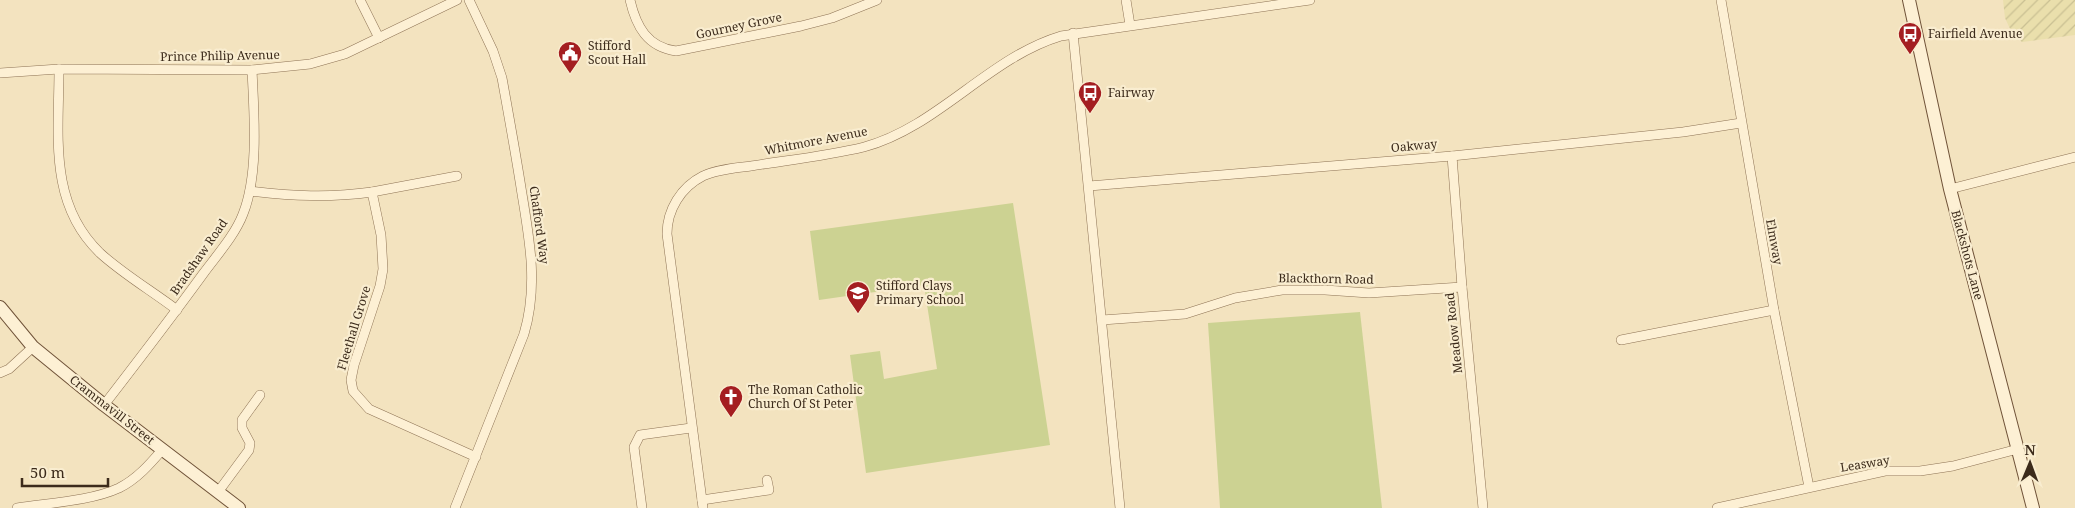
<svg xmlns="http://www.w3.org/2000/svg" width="2075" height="508" viewBox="0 0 2075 508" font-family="'Noto Serif',serif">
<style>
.farmland{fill:url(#farmland-furrows)}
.park{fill:#ccd292}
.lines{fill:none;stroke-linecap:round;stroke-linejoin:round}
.street-casing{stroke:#8e7355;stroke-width:10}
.secondary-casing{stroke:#705339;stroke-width:14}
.street{stroke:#fdf0d4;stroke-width:9}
.secondary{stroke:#fdf0d4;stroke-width:12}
.labels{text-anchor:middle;stroke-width:4.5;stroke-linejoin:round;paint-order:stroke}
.street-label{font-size:12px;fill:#3c2b1b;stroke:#f9edd0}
.poi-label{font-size:12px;fill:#3c2b1b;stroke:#f9edd0;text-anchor:start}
</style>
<defs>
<pattern id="farmland-furrows" width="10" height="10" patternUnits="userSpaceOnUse" patternTransform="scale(1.25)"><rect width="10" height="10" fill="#eadfac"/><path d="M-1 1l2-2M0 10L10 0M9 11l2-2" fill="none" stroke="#cac093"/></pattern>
</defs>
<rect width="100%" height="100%" fill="#f3e3bf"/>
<path class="farmland" d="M2003,0H2075V35L2022,42L2012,33L2005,18Z"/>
<g class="park">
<path d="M1013,203L1050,445L866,473L850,355L880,351L884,379L937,369L924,285L819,300L810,231Z"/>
<path d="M1360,312L1382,508H1220L1208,323Z"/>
</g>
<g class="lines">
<g class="street-casing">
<g id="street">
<path d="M360,0L379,38"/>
<path d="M630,0C636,26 647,47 676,51L801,26L832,18L877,0"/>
<path d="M1126,0L1130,25"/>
<path d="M1721,0L1774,310L1809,487"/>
<path d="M1073,33L1120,508"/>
<path d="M59,69C59,135 48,203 100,253C123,274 152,291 177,310"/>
<path d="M0,73L59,69L252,70L310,64L345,54L457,0"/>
<path d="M1452,156L1462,287L1483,508"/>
<path d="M1089,186L1452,156L1683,132L1741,123"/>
<path d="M1950,189L2075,157"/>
<path d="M250,191C293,196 328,198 372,192L381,235L383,269L380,286L354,365L351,380L353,391L369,409L476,457"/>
<path d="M372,192L457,176"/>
<path d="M1102,320L1185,314L1235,298L1282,290H1325L1369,293L1462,287"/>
<path d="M1621,340L1774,310"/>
<path d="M0,373L9,369L33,347"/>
<path d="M104,405C138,361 171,318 203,274C217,255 235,235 243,214C259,174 254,113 252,70"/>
<path d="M218,492L249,450L250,443L242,428V420L260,395"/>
<path d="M702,500L769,490L767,480"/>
<path d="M17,508C48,503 91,501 119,488C137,479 150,464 162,450"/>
<path d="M455,508L524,334C538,287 530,242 522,194C516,155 509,117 502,78L493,51L469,0"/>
<path d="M642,508L634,447L640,435L691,428"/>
<path d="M703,508L667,234C667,210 681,187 703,176C718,169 736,168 751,166C789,160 827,156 864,147C938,127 988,58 1061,36L1310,0"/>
<path d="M1717,508L1885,471H1920L1953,466L2018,449"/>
</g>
</g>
<g class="secondary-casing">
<g id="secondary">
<path d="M1909,0L1950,189L2033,508"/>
<path d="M0,307L33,347L104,405L239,508"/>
</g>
</g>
<use href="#street" class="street"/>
<use href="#secondary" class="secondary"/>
</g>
<defs>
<g id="bus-pin" transform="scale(1.25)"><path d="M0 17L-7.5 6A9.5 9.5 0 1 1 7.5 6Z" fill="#a41e21" stroke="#f9edd0"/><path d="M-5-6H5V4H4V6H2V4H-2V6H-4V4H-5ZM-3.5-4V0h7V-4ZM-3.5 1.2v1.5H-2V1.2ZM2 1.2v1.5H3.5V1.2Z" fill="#fff"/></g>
<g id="civic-pin" transform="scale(1.25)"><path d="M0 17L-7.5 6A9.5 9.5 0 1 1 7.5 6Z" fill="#a41e21" stroke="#f9edd0"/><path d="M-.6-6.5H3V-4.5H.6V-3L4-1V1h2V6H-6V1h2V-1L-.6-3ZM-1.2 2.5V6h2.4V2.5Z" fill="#fff"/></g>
<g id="school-pin" transform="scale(1.25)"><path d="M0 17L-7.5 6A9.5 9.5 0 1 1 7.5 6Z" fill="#a41e21" stroke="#f9edd0"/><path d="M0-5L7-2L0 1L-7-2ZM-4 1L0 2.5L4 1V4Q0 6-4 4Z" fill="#fff"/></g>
<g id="church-pin" transform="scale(1.25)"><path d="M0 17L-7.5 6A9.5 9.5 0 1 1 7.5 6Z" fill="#a41e21" stroke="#f9edd0"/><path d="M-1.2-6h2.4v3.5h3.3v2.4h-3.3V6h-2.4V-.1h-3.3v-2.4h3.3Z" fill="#fff"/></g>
</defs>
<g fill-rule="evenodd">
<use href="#bus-pin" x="1910" y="34"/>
<use href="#civic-pin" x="570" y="53"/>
<use href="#bus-pin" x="1090" y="93"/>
<use href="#school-pin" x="858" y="293"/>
<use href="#church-pin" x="731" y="397"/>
</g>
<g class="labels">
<g class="street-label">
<text transform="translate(739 26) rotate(-12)" y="4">Gourney Grove</text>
<text transform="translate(220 56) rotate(-1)" y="4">Prince Philip Avenue</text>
<text transform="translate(816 141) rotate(-11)" y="4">Whitmore Avenue</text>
<text transform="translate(1414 146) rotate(-5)" y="4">Oakway</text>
<text transform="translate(539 225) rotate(82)" y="4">Chafford Way</text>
<text transform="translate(1774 242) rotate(80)" y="4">Elmway</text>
<text transform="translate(1967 255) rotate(75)" y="4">Blackshots Lane</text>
<text transform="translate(199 257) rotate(-55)" y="4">Bradshaw Road</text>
<text transform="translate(1326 279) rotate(1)" y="4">Blackthorn Road</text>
<text transform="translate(354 328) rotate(-73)" y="4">Fleethall Grove</text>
<text transform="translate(1454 333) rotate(-96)" y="4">Meadow Road</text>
<text transform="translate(112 410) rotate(38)" y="4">Crammavill Street</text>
<text transform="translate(1865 464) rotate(-9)" y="4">Leasway</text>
</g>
<g class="poi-label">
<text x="1928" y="38">Fairfield Avenue</text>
<text x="588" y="50">Stifford<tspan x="588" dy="14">Scout Hall</tspan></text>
<text x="1108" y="97">Fairway</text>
<text x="876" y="290">Stifford Clays<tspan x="876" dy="14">Primary School</tspan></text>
<text x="748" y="394">The Roman Catholic<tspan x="748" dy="14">Church Of St Peter</tspan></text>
</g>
</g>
<g transform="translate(2030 463) rotate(1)" stroke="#f9edd0" stroke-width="4" paint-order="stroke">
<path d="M0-4L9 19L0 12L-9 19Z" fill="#3c2b1b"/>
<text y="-8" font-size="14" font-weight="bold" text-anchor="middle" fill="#3c2b1b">N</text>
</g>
<path d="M22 478v8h86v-8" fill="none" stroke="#3c2b1b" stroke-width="2.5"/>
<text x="30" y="478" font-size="15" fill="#3c2b1b" stroke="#f9edd0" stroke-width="4" paint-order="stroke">50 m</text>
</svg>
